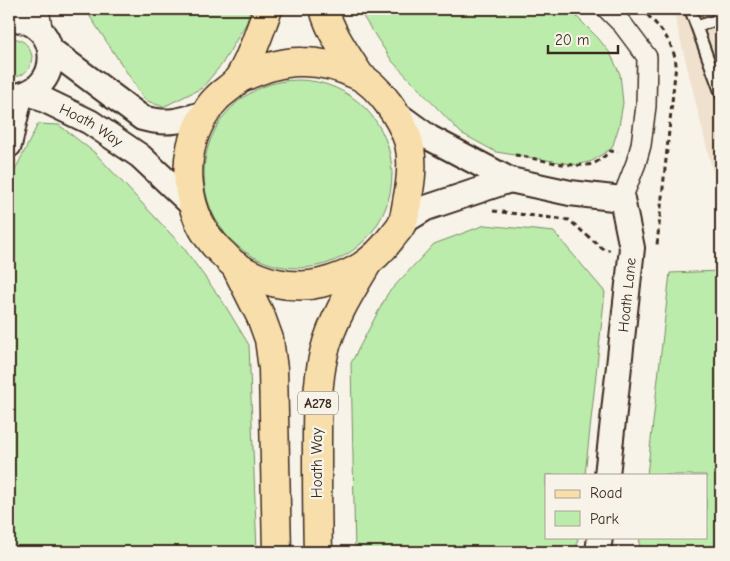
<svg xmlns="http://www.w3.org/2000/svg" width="730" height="561" viewBox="0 0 730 561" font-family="'Comic Neue',sans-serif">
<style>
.built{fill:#efe1cd}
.green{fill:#bbecac;stroke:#7b8b65}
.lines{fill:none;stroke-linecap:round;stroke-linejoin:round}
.service-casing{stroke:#3b2a1e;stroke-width:14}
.minor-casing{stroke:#3b2a1e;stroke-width:22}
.tertiary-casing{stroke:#3b2a1e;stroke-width:28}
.primary-casing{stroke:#3b2a1e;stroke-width:31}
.path{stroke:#3b2a1e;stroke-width:3;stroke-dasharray:5 4;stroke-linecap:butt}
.service{stroke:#f7f3e8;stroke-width:10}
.minor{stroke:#f7f3e8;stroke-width:19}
.tertiary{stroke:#f7f3e8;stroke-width:24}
.primary{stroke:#f8deab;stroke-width:28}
.labels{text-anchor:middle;stroke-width:4.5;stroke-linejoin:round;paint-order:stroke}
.shield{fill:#f7f3e8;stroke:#73665b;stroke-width:1}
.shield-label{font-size:14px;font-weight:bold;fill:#3b2a1e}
.street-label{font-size:15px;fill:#3b2a1e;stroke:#f7f3e8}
</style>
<rect width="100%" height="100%" fill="#f7f3e8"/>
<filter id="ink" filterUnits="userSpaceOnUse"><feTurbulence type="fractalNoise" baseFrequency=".02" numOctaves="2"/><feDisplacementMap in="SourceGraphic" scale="10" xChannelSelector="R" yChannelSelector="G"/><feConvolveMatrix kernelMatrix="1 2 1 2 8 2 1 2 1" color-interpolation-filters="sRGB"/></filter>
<g filter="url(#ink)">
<path class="built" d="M670,9H721V206L674,13Z"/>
<g class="green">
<path d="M85,9H250L247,22L222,64L202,88L163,107L145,100Z"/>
<path d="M358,9H569L598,38L610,53L620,74L623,103L619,126L612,148L592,161L577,165L496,152L461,133L392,61Z"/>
<path d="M9,38C22,38 29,44 32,56C31,70 23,78 9,77Z"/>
<circle cx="298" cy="174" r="94"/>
<path d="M38,124L59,125L95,153L183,247L223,302L249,345L257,552H9V211L13,174Z"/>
<path d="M485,225L554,232L605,292L585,475H546V537H578L576,552H355L351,363L388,293L434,244Z"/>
<path d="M721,271V552H639L640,537H706V475H647L670,273Z"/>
</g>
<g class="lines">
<g class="service-casing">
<g id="service">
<path d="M690,9L721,94"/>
<path d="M697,26L721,19"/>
</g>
</g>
<g class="minor-casing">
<g id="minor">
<path d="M39,9L43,33"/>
<path d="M607,9L623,25L647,57L646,106L641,145L636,163L622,199"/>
</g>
</g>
<g class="tertiary-casing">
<g id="tertiary">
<path d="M9,19C64,17 65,97 9,96"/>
<path d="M51,50L142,118C168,125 180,121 205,113"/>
<path id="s1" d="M30,93L90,122L140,156L191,204"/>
<path d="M397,114L430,138L510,180L570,193L622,199L632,248L607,475"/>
<path d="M9,145L20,97"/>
<path d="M403,222L426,208L510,180"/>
<path d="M598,552L600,537"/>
</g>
</g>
<g class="primary-casing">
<g id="primary">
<path d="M324,9C331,34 346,54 360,76"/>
<path d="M238,79C258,71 280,61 302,62C322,62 341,67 359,76C379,86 401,118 408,140C414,160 411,182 407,202C406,208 405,215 403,221C401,227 396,232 392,237C373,263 352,275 321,283C293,290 259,282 235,265C230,262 226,256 221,252C184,216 177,154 207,111C209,107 213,102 216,99C223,91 234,86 239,78C252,57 259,32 268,9"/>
<path d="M235,265L261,317L269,339L273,369L277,552"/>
<path d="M318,552C317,516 317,481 317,445C317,414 317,383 324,353C332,321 350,292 367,264"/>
</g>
</g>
<g class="path">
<path d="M641,9C658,25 673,40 676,64L657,245"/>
<path d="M515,155C534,158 574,169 592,164C599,162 605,155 611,151L618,152"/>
<path d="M493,211L569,220L604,250H610"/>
</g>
<use href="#service" class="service"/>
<use href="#minor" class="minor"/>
<use href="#tertiary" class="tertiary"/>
<use href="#primary" class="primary"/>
</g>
</g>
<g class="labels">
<rect class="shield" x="298" y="391.5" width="40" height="23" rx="4"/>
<g class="shield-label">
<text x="318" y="408">A278</text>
</g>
<g class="street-label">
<text dy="5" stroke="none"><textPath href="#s1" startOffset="69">Hoath Way</textPath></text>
<text transform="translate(627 295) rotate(-84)" y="5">Hoath Lane</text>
<text transform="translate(317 463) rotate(-90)" y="5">Hoath Way</text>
</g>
</g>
<rect width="730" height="561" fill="none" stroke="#f7f3e8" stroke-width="30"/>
<rect x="15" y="15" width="700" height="531" fill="none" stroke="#3b2a1e" stroke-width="2" filter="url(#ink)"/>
<rect x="545" y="474" width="162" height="65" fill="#f7f3e8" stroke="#aca397"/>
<rect x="555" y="490" width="25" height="8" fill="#f8deab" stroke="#aca397"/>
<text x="590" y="498" font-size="15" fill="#3b2a1e">Road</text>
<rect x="555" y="511" width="25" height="15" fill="#bbecac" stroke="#aca397"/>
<text x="590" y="524" font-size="15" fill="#3b2a1e">Park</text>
<path d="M548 45v8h70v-8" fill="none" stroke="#3b2a1e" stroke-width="2.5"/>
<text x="555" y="45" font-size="15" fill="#3b2a1e" stroke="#f7f3e8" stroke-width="4" paint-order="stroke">20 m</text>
</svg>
